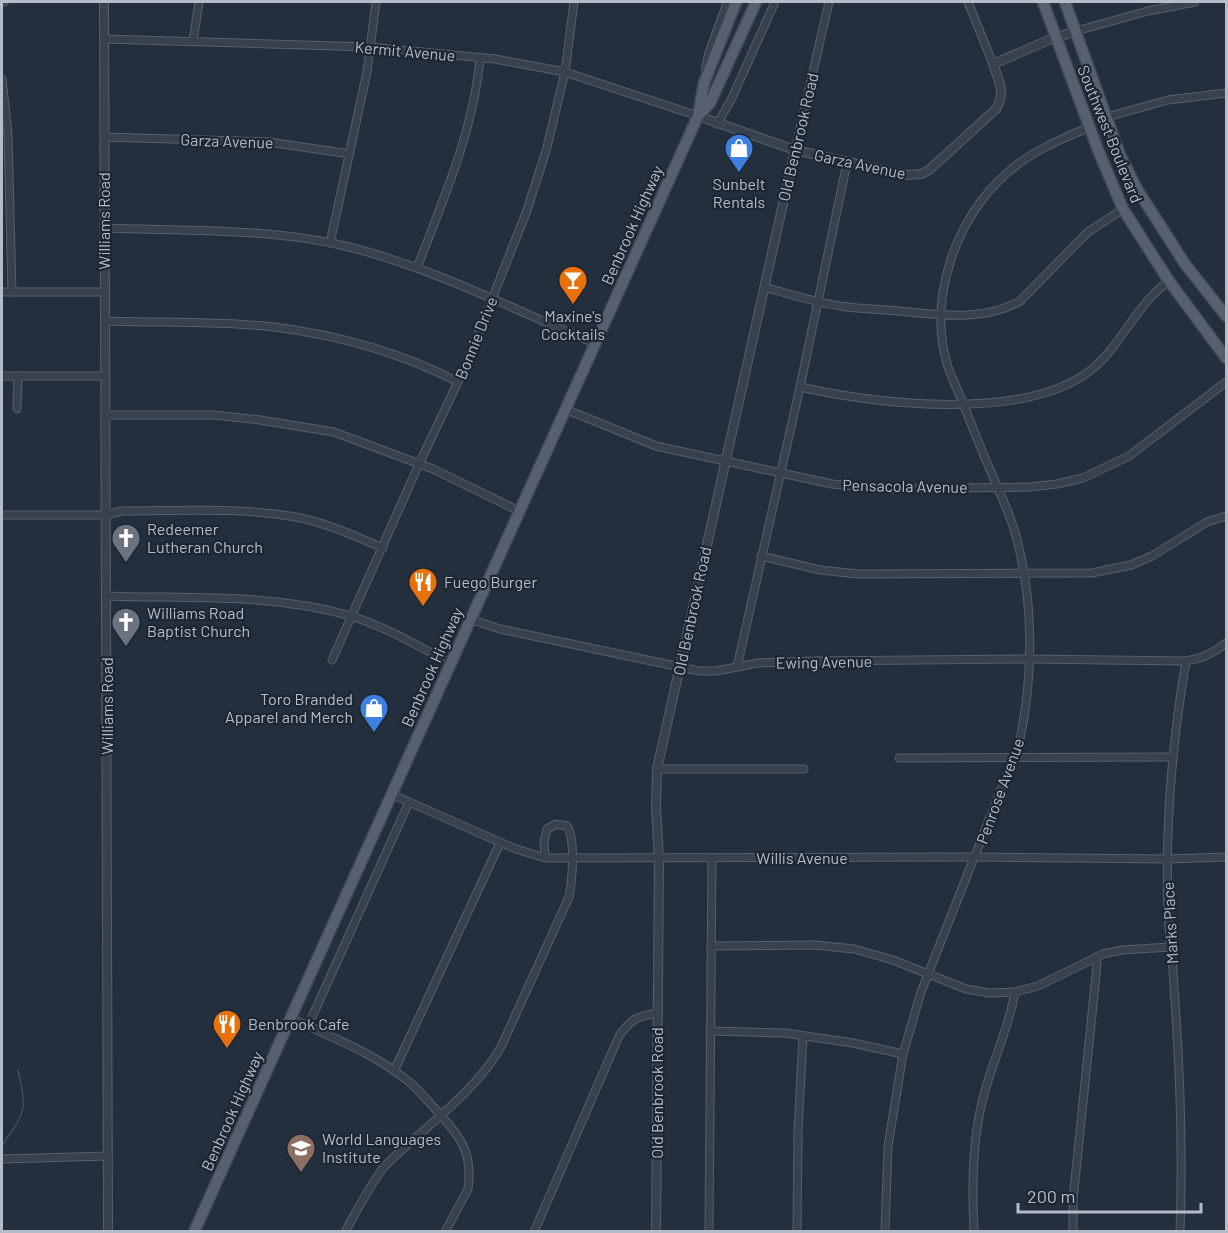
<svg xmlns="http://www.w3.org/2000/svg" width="1228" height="1233" viewBox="0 0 1228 1233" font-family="Barlow,sans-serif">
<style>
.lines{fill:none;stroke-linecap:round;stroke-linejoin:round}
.stream{stroke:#394c67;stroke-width:1.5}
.minor-casing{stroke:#565f6c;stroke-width:9}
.tertiary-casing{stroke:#565f6c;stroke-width:10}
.primary-casing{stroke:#414a57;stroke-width:13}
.minor{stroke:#38414e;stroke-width:7}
.tertiary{stroke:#38414e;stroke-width:8}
.primary{stroke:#56606e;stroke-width:10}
.labels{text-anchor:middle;stroke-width:4.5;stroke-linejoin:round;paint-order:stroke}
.street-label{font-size:16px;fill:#b4bcc9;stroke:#1d2633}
.poi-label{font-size:16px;fill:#b4bcc9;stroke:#1d2633;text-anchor:start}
</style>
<rect width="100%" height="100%" fill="#242f3e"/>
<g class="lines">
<path class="stream" d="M2,1145C26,1112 27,1110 18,1070"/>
<g class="minor-casing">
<g id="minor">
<path d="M2,2H4"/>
<path d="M968,2L993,64"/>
<path d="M1076,31L1148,11L1195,2"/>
<path d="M104,39L370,47L495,59L565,72L698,116"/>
<path d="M193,41L199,2"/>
<path d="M2,79L8,134L12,292"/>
<path d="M1107,117L1168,100L1226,93"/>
<path d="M717,124L731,100L775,2"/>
<path d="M104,137L269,142L350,154"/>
<path d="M795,150L829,2"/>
<path d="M104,228C182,231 269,228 345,246C432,267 512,309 594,343"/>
<path d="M330,243L367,72L376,2"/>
<path d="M417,268C443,200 474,130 480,57"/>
<path d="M764,287C789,294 814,302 840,306C859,309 880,309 899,311C939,315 984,322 1020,301L1088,232L1123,209"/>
<path d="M2,292H105"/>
<path d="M105,321C161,323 219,321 274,327C337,335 402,353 458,382"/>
<path d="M2,376H105"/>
<path d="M800,387C877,404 1025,422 1091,370C1122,345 1136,304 1169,281"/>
<path d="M17,409L18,376"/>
<path d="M565,409L656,446L832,484L888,489L1029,487L1057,484L1083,478L1129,456L1226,382"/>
<path d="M105,415H214L260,420L334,432L433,469L519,511"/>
<path d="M2,515H105L122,511C180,511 239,507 296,517C327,523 355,536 383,548"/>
<path d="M761,556L820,570L858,574L1092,573L1106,570L1131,565L1152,556L1207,522L1226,516"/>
<path d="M106,596C188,599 272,593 351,616C386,627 418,646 450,663"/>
<path d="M470,619L500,629L699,671H716L758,663L814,661L1029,659L1186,661C1202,659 1214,653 1226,643"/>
<path d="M332,660L419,464L466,365L526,213L546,151L565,72L574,2"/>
<path d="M737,667L800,387L847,163"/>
<path d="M899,758L1173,757"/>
<path d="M657,769H804"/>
<path d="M391,794L513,848L545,858L976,857L1168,859L1226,857"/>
<path d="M711,946L815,945L854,949L893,960L966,989L989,993L1015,992L1038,986L1103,954L1122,950L1170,947"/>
<path d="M291,1018C330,1037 374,1053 408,1081C419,1090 428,1101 437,1111C461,1138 473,1152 468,1189L445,1232"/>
<path d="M308,1026L409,802"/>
<path d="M710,1031L785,1033L853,1043L903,1054"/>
<path d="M394,1071L500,843"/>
<path d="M2,1159L108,1156"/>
<path d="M345,1232C355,1214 373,1179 386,1165C424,1127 473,1095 501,1047L569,897C572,881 576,840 567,826L556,824L547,829L544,842L545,858"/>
<path d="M534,1232L619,1036C631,1019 637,1016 658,1013"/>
<path d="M709,1232L712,859"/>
<path d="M797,1232L798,1131L803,1036"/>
<path d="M885,1232L888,1146L903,1054L921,992L1019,744C1034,676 1034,600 1015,532C1010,515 1002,498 995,481C983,455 973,428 962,401C958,390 952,379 948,367C927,300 955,219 1007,173C1030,152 1061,139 1090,127"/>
<path d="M974,1232C972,1188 972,1141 983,1098C992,1062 1009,1028 1015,992"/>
<path d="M1073,1232V1200L1097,965L1096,957"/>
<path d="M1180,1232C1183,1150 1180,1067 1174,987C1173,961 1169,935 1168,910C1165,827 1172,743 1186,661"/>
</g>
</g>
<g class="tertiary-casing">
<g id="tertiary">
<path d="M104,2L108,1232"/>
<path d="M706,69L709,54L728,2"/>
<path d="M698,116L795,150L906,175L921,174L929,170L996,109C1006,93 999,81 993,64L1049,40L1076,31"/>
<path d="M656,1232L659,859L656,807L657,769L795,150"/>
</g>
</g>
<g class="primary-casing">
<g id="primary">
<path d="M1043,2L1098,150L1123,209L1169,281L1226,358"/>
<path d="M1065,2L1120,155L1137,189L1185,264L1226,316"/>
<path d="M698,116L710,103L756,2"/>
<path d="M194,1232L698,116L704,83L736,2"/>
</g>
</g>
<use href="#minor" class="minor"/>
<use href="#tertiary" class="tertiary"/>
<use href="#primary" class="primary"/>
</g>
<defs>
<g id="shop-pin" transform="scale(1.5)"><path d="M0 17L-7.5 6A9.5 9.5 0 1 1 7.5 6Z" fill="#3f7fe0" stroke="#1d2633"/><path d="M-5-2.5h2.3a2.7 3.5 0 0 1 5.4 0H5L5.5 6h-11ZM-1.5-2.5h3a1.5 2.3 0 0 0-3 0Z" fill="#fff"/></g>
<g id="bar-pin" transform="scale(1.5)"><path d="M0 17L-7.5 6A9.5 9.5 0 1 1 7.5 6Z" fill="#e8710a" stroke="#1d2633"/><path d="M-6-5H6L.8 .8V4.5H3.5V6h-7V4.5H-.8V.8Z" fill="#fff"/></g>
<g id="church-pin" transform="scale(1.5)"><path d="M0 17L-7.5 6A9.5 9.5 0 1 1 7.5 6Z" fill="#6b7280" stroke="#1d2633"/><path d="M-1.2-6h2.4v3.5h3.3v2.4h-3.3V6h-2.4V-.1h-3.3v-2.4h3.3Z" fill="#fff"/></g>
<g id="restaurant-pin" transform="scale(1.5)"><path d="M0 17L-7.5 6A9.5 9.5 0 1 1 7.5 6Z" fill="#e8710a" stroke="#1d2633"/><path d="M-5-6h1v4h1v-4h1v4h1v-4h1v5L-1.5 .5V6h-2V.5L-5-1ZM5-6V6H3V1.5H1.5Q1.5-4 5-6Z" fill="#fff"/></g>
<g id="school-pin" transform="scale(1.5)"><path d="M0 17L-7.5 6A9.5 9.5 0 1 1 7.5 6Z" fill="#8d6e63" stroke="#1d2633"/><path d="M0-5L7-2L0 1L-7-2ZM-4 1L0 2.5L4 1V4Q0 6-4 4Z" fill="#fff"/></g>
</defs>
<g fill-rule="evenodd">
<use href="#shop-pin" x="739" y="148"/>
<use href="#bar-pin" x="573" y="280"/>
<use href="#church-pin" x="126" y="538"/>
<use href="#restaurant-pin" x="423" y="582"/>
<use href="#church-pin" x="126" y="622"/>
<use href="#shop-pin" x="374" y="708"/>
<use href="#restaurant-pin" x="227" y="1024"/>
<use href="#school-pin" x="301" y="1148"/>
</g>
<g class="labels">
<g class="street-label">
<text transform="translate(405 51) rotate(5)" y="6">Kermit Avenue</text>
<text transform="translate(1110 134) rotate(68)" y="6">Southwest Boulevard</text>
<text transform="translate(798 137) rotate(-77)" y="6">Old Benbrook Road</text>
<text transform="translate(227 141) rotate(2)" y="6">Garza Avenue</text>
<text transform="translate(860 164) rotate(12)" y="6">Garza Avenue</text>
<text transform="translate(104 221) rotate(-90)" y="6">Williams Road</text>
<text transform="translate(632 225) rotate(-66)" y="6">Benbrook Highway</text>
<text transform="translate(476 338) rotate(-68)" y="6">Bonnie Drive</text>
<text transform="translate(905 486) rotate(1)" y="6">Pensacola Avenue</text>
<text transform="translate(692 611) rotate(-78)" y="6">Old Benbrook Road</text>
<text transform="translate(824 662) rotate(-1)" y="6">Ewing Avenue</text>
<text transform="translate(432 667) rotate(-66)" y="6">Benbrook Highway</text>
<text transform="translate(107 706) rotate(-90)" y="6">Williams Road</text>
<text transform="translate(1000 791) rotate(-70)" y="6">Penrose Avenue</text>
<text x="802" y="864">Willis Avenue</text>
<text transform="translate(1170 923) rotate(-93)" y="6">Marks Place</text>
<text transform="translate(657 1093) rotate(-90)" y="6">Old Benbrook Road</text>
<text transform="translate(232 1111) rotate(-66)" y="6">Benbrook Highway</text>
</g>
<g class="poi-label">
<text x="739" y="190" text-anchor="middle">Sunbelt<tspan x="739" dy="18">Rentals</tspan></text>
<text x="573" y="322" text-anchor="middle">Maxine's<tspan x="573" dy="18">Cocktails</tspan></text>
<text x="147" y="535">Redeemer<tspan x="147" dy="18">Lutheran Church</tspan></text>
<text x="444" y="588">Fuego Burger</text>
<text x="147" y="619">Williams Road<tspan x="147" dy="18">Baptist Church</tspan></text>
<text x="353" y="705" text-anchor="end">Toro Branded<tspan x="353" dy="18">Apparel and Merch</tspan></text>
<text x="248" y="1030">Benbrook Cafe</text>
<text x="322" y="1145">World Languages<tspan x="322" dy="18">Institute</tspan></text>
</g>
</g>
<rect width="1228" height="1233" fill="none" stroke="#b4bcc9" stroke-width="6"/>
<path d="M1018 1203v9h183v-9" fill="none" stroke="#b4bcc9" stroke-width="3"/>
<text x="1027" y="1203" font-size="18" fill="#b4bcc9" stroke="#1d2633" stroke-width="4.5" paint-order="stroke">200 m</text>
</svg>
